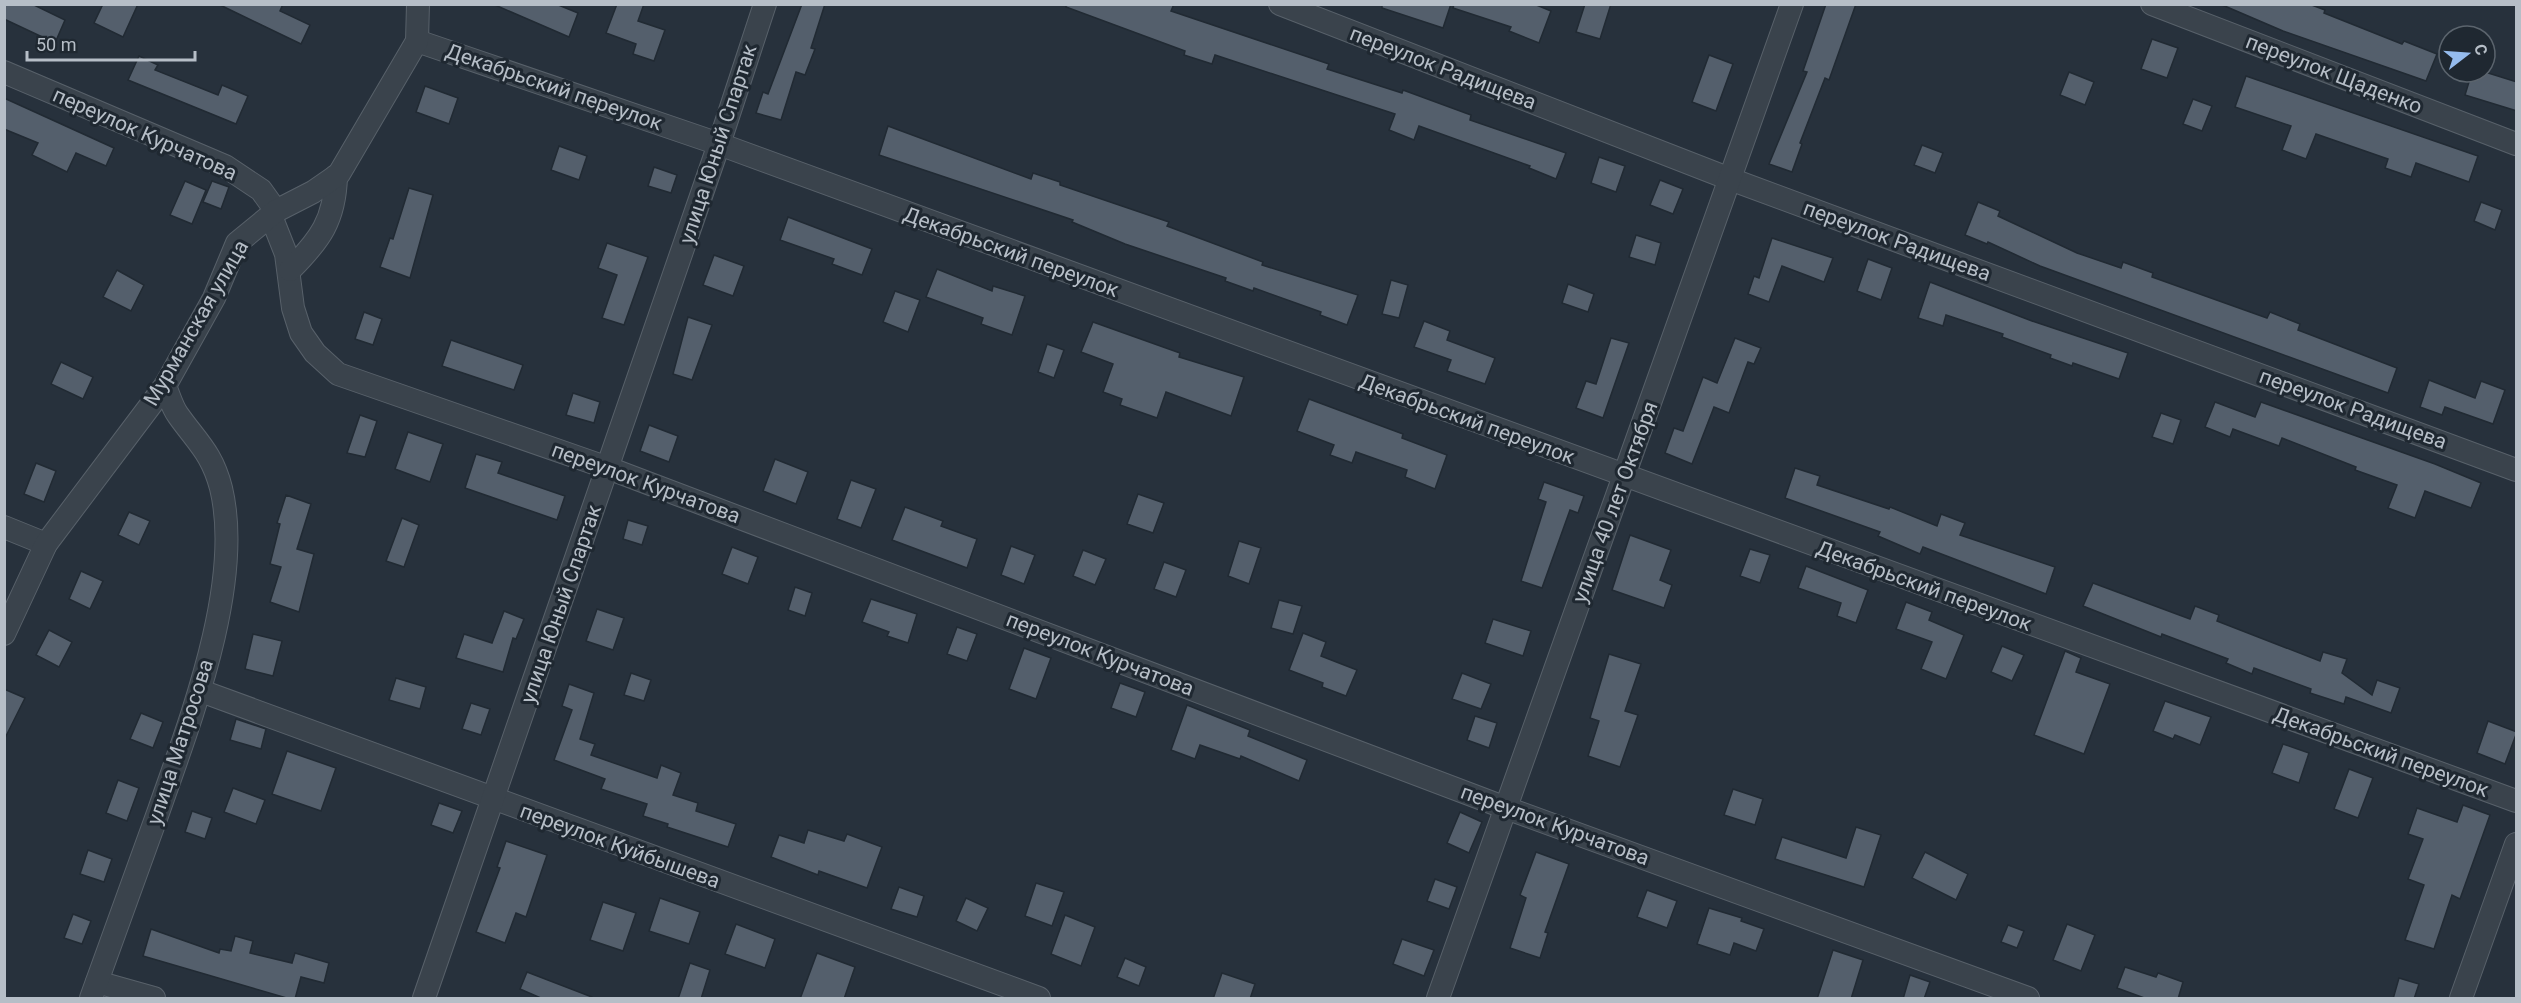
<svg xmlns="http://www.w3.org/2000/svg" width="2521" height="1003" viewBox="0 0 2521 1003" font-family="Roboto,sans-serif">
<style>
.building{fill:#545f6c;stroke:#212a33;stroke-width:1.5}
.lines{fill:none;stroke-linecap:round;stroke-linejoin:round}
.minor-casing{stroke:#58616a;stroke-width:24}
.minor{stroke:#3a434c;stroke-width:22}
.labels{text-anchor:middle;stroke-width:6;stroke-linejoin:round;paint-order:stroke}
.street-label{font-size:21px;fill:#b6bec7;stroke:#1f2831}
</style>
<rect width="100%" height="100%" fill="#27313c"/>
<g class="building">
<path d="M4,4H32L65,20L55,43L4,19Z"/>
<path d="M103,4H138L123,37L94,23Z"/>
<path d="M218,4H283L280,11L310,25L301,44Z"/>
<path d="M556,4L578,13L569,37L495,5Z"/>
<path d="M617,4H644L638,21L665,30L654,61L633,54L636,44L606,33Z"/>
<path d="M802,4H825L811,48L815,49L805,75L796,72L781,120L756,113L763,92L768,94Z"/>
<path d="M1066,4H1174L1171,11L1329,64L1327,69L1402,93L1403,90L1471,115L1470,120L1566,153L1556,179L1529,168L1530,166L1419,126L1414,140L1389,130L1395,114L1215,55L1212,64L1184,55L1185,51L1066,7Z"/>
<path d="M1382,4H1451L1443,28L1382,8Z"/>
<path d="M1454,4H1534L1551,11L1539,43L1509,31L1511,27L1453,8Z"/>
<path d="M1585,4H1611L1600,39L1576,32Z"/>
<path d="M1826,4H1856L1829,80L1825,78L1800,143L1802,144L1792,172L1769,164L1807,72L1803,71Z"/>
<path d="M2220,4H2309L2325,10L2324,13L2402,44L2404,41L2437,54L2426,81L2283,31Z"/>
<path d="M2152,39L2178,48L2167,78L2141,69Z"/>
<path d="M1709,55L1733,64L1716,111L1692,102Z"/>
<path d="M139,56L158,65L155,70L218,95L222,85L248,96L236,124L128,80Z"/>
<path d="M2069,72L2094,82L2085,105L2060,95Z"/>
<path d="M2472,72H2485L2517,82V111L2465,95Z"/>
<path d="M2246,76L2478,156L2469,182L2416,163L2411,177L2385,168L2388,159L2316,134L2306,159L2282,150L2291,126L2235,107Z"/>
<path d="M425,86L458,98L449,124L416,112Z"/>
<path d="M4,98L114,148L106,166L76,153L67,172L32,155L38,143L4,129Z"/>
<path d="M2193,99L2212,106L2202,131L2183,124Z"/>
<path d="M888,126L1031,179L1033,173L1060,182V185L1169,222L1167,226L1263,262L1262,265L1358,295L1347,325L1320,315L1321,312L1254,288L1253,291L1225,281L1226,278L1125,244L1072,222L1073,220L879,155Z"/>
<path d="M1922,145L1943,153L1935,173L1914,165Z"/>
<path d="M559,146L587,156L579,180L551,170Z"/>
<path d="M1599,157L1625,166L1616,192L1591,183Z"/>
<path d="M654,167L677,175L671,193L648,186Z"/>
<path d="M1660,180L1683,189L1673,214L1650,205Z"/>
<path d="M185,181L206,190L192,224L170,215Z"/>
<path d="M212,181L229,187L221,209L203,202Z"/>
<path d="M409,188L433,195L410,278L380,267L390,238L393,239Z"/>
<path d="M1978,202L2000,211L1998,216L2077,253L2121,268L2123,262L2153,273L2152,277L2267,318L2270,312L2300,324L2298,330L2397,368L2388,393L2040,266L1988,242L1987,244L1965,235Z"/>
<path d="M2481,202L2502,210L2495,230L2474,221Z"/>
<path d="M788,217L872,249L862,275L832,264L834,259L780,240Z"/>
<path d="M1636,235L1661,243L1655,265L1629,257Z"/>
<path d="M1772,238L1833,258L1824,282L1782,266L1769,302L1748,294L1754,276L1759,278Z"/>
<path d="M607,243L648,257L624,325L602,318L617,275L598,268Z"/>
<path d="M714,255L744,266L733,296L703,285Z"/>
<path d="M1868,259L1892,268L1881,300L1857,291Z"/>
<path d="M937,269L992,291L993,286L1025,296L1012,335L981,324L983,318L926,297Z"/>
<path d="M117,270L144,285L131,311L103,297Z"/>
<path d="M1391,280L1408,285L1399,318L1382,314Z"/>
<path d="M1930,282L2032,321L2128,353L2119,379L2073,363L2072,366L2050,358L2051,355L2002,337L2003,334L1946,315L1943,326L1918,318Z"/>
<path d="M1568,284L1594,294L1588,312L1562,303Z"/>
<path d="M895,291L920,300L908,332L883,322Z"/>
<path d="M364,312L382,319L373,345L355,339Z"/>
<path d="M688,317L712,325L692,380L673,374Z"/>
<path d="M1424,321L1450,331L1447,340L1495,358L1485,384L1447,371L1451,360L1414,347Z"/>
<path d="M1093,322L1180,353L1179,357L1244,377L1231,416L1166,392L1157,418L1120,405L1122,399L1103,392L1113,364L1081,352Z"/>
<path d="M1611,338L1629,343L1603,418L1576,408L1586,381L1596,384Z"/>
<path d="M1735,338L1761,348L1754,364L1748,362L1729,413L1714,407L1692,464L1665,453L1674,428L1683,431L1703,377L1717,383Z"/>
<path d="M451,340L523,365L514,390L442,366Z"/>
<path d="M1047,344L1064,350L1054,378L1038,372Z"/>
<path d="M61,362L93,377L83,399L51,384Z"/>
<path d="M2429,380L2475,398L2481,381L2505,390L2493,424L2445,407L2442,415L2420,407Z"/>
<path d="M573,393L600,402L594,423L566,415Z"/>
<path d="M1309,399L1403,434L1402,438L1447,455L1435,489L1405,477L1407,470L1356,452L1352,463L1330,455L1334,445L1297,431Z"/>
<path d="M2215,402L2255,417L2261,402L2435,464L2481,483L2471,508L2425,491L2415,518L2388,508L2397,485L2355,470L2356,467L2282,438L2279,446L2233,429L2230,437L2205,427Z"/>
<path d="M2161,413L2181,420L2173,444L2152,437Z"/>
<path d="M360,415L377,421L365,457L347,453Z"/>
<path d="M649,425L678,436L669,462L640,451Z"/>
<path d="M408,432L443,444L430,482L395,469Z"/>
<path d="M476,454L502,462L498,473L565,496L557,520L465,488Z"/>
<path d="M775,459L808,472L796,504L763,491Z"/>
<path d="M36,463L56,471L44,502L24,494Z"/>
<path d="M1795,468L1820,476L1817,485L1889,509L1890,507L1937,526L1941,514L1965,523L1960,535L2055,567L2046,594L1923,547L1920,554L1878,536L1880,532L1785,498Z"/>
<path d="M851,480L876,489L861,528L837,519Z"/>
<path d="M1544,482L1584,496L1578,513L1570,510L1542,588L1521,581L1546,502L1538,499Z"/>
<path d="M1138,494L1164,503L1153,533L1127,524Z"/>
<path d="M286,495L311,504L297,549L314,554L299,612L270,602L281,567L270,564L280,524L277,523Z"/>
<path d="M905,507L943,521L941,526L977,539L967,568L892,540Z"/>
<path d="M129,512L150,521L139,545L118,535Z"/>
<path d="M402,518L419,525L404,567L386,561Z"/>
<path d="M628,520L648,526L642,545L623,539Z"/>
<path d="M1630,535L1671,550L1660,580L1672,585L1664,608L1612,590Z"/>
<path d="M1239,541L1261,548L1249,584L1228,576Z"/>
<path d="M1011,546L1035,555L1024,584L1001,575Z"/>
<path d="M732,547L758,557L748,584L722,574Z"/>
<path d="M1750,549L1770,555L1760,583L1740,576Z"/>
<path d="M1083,550L1106,559L1095,585L1073,576Z"/>
<path d="M1164,562L1186,570L1176,597L1154,589Z"/>
<path d="M1806,566L1868,590L1856,623L1837,616L1841,603L1798,588Z"/>
<path d="M81,571L103,581L90,609L69,599Z"/>
<path d="M2093,583L2190,619L2195,606L2219,615L2217,621L2320,661L2323,652L2347,659L2342,673L2372,695L2377,680L2400,688L2391,713L2346,697L2344,704L2310,693L2311,689L2254,668L2252,674L2226,663L2228,659L2162,634L2161,637L2083,606Z"/>
<path d="M795,587L812,593L805,616L788,610Z"/>
<path d="M871,599L917,614L908,643L887,636L889,632L862,622Z"/>
<path d="M1279,600L1302,606L1293,634L1271,628Z"/>
<path d="M1906,602L1932,612L1929,620L1964,635L1946,679L1921,669L1932,642L1896,629Z"/>
<path d="M597,609L624,618L613,650L586,641Z"/>
<path d="M504,611L524,619L516,639L513,638L503,672L456,658L464,634L492,643Z"/>
<path d="M1493,619L1531,631L1523,656L1485,643Z"/>
<path d="M957,627L977,634L967,661L947,654Z"/>
<path d="M49,630L72,642L59,667L36,655Z"/>
<path d="M1303,633L1326,642L1321,656L1357,670L1346,696L1322,687L1323,683L1289,670Z"/>
<path d="M253,634L282,641L273,676L245,669Z"/>
<path d="M2002,646L2024,655L2012,681L1991,672Z"/>
<path d="M1024,648L1051,658L1036,699L1009,689Z"/>
<path d="M2065,651L2081,658L2076,672L2110,684L2084,754L2034,735Z"/>
<path d="M1609,654L1641,664L1625,711L1638,715L1620,767L1588,756L1599,721L1590,718Z"/>
<path d="M631,673L651,680L644,701L624,695Z"/>
<path d="M1462,673L1491,684L1481,709L1452,699Z"/>
<path d="M396,678L426,687L420,709L389,700Z"/>
<path d="M1120,683L1145,692L1136,717L1111,708Z"/>
<path d="M569,684L594,693L580,739L595,744L591,755L657,778L661,765L681,773L673,795L698,803L696,811L736,824L728,847L667,827L668,824L643,816L647,804L601,789L605,779L554,760L572,710L562,706Z"/>
<path d="M4,689L25,698L4,740Z"/>
<path d="M2165,701L2211,717L2200,745L2175,735L2173,739L2153,731Z"/>
<path d="M471,703L490,709L481,735L462,729Z"/>
<path d="M1187,705L1250,730L1248,736L1307,760L1299,781L1241,756L1240,759L1200,745L1195,759L1171,750Z"/>
<path d="M141,713L163,722L153,748L130,739Z"/>
<path d="M1475,716L1497,723L1489,748L1467,740Z"/>
<path d="M236,719L266,729L261,749L230,740Z"/>
<path d="M2488,721L2517,732L2505,764L2477,753Z"/>
<path d="M2283,744L2309,753L2299,783L2272,773Z"/>
<path d="M287,751L336,768L321,811L272,794Z"/>
<path d="M2349,769L2373,778L2358,818L2334,809Z"/>
<path d="M118,780L139,788L127,821L106,813Z"/>
<path d="M233,788L265,800L256,824L224,812Z"/>
<path d="M1733,789L1763,799L1755,825L1724,815Z"/>
<path d="M439,803L462,811L453,833L431,825Z"/>
<path d="M2463,805L2490,815L2460,899L2452,895L2434,949L2405,940L2424,885L2408,879L2423,839L2408,834L2417,808L2457,822Z"/>
<path d="M192,811L212,818L205,839L185,832Z"/>
<path d="M1460,812L1482,822L1469,853L1447,843Z"/>
<path d="M1856,827L1881,835L1864,887L1775,859L1782,837L1846,858Z"/>
<path d="M808,830L844,841L847,834L882,847L867,888L819,871L818,875L771,857L779,835L804,843Z"/>
<path d="M506,841L547,855L526,917L516,913L505,943L476,932L500,868L497,867Z"/>
<path d="M88,850L112,859L104,882L80,874Z"/>
<path d="M1536,852L1569,864L1545,932L1548,933L1540,958L1510,948L1526,898L1520,895Z"/>
<path d="M1925,852L1968,874L1956,900L1912,878Z"/>
<path d="M1435,879L1457,887L1449,909L1427,901Z"/>
<path d="M1036,883L1064,892L1052,926L1025,916Z"/>
<path d="M899,887L924,896L917,917L891,909Z"/>
<path d="M1647,890L1677,901L1667,928L1637,917Z"/>
<path d="M660,898L700,912L689,944L649,931Z"/>
<path d="M966,898L988,908L977,931L956,921Z"/>
<path d="M603,902L636,913L623,951L590,940Z"/>
<path d="M1709,908L1742,918L1741,921L1764,929L1756,951L1734,943L1730,955L1697,944Z"/>
<path d="M73,914L91,921L82,944L64,938Z"/>
<path d="M1065,915L1095,927L1081,966L1051,954Z"/>
<path d="M736,924L775,939L765,968L725,954Z"/>
<path d="M2067,924L2095,935L2081,971L2053,960Z"/>
<path d="M2008,925L2024,931L2017,948L2001,942Z"/>
<path d="M151,929L219,953L220,949L231,951L235,936L253,941L250,953L292,963L295,953L329,963L324,983L301,977L295,999H290L143,956Z"/>
<path d="M1402,939L1434,950L1424,976L1393,964Z"/>
<path d="M1833,950L1863,960L1851,999H1817Z"/>
<path d="M817,953L855,967L844,999H800Z"/>
<path d="M1125,958L1146,967L1139,986L1117,977Z"/>
<path d="M690,963L710,970L701,999H678Z"/>
<path d="M2125,967L2156,977L2158,973L2183,982L2178,999H2147L2117,988Z"/>
<path d="M527,972L592,997V999H543L520,989Z"/>
<path d="M1222,973L1255,984L1250,999H1213Z"/>
<path d="M1910,975L1930,982L1924,999H1903Z"/>
<path d="M2399,978L2419,984L2414,999H2393Z"/>
</g>
<g class="lines">
<g class="minor-casing">
<g id="minor">
<path d="M1280,4L1730,179L2516,470"/>
<path d="M2152,4L2516,144"/>
<path d="M417,41L719,144L2516,801"/>
<path d="M4,72L225,166L261,190L276,211"/>
<path d="M271,216L286,254L293,308L301,333L315,353L338,374L608,468L1506,808L2028,998"/>
<path d="M290,270C320,240 335,220 336,176"/>
<path d="M4,527L46,544"/>
<path d="M4,634L46,544L165,386L214,298L237,243L276,211L313,192L339,174L417,41L418,4"/>
<path d="M201,691L1039,998"/>
<path d="M97,982L154,998"/>
<path d="M91,998C114,936 136,873 159,810C190,721 244,583 221,488C212,453 197,442 178,415C172,407 169,395 165,386"/>
<path d="M424,998L719,144L765,4"/>
<path d="M1438,998L1792,4"/>
<path d="M2461,998L2516,844"/>
</g>
</g>
<use href="#minor" class="minor"/>
</g>
<g class="labels">
<g class="street-label">
<text transform="translate(1443 68) rotate(21)" y="7">переулок Радищева</text>
<text transform="translate(2334 74) rotate(21)" y="7">переулок Щаденко</text>
<text transform="translate(554 87) rotate(19)" y="7">Декабрьский переулок</text>
<text transform="translate(145 134) rotate(24)" y="7">переулок Курчатова</text>
<text transform="translate(718 144) rotate(-72)" y="7">улица Юный Спартак</text>
<text transform="translate(1897 241) rotate(20)" y="7">переулок Радищева</text>
<text transform="translate(1011 252) rotate(20)" y="7">Декабрьский переулок</text>
<text transform="translate(196 323) rotate(-60)" y="7">Мурманская улица</text>
<text transform="translate(2353 409) rotate(20)" y="7">переулок Радищева</text>
<text transform="translate(1467 419) rotate(20)" y="7">Декабрьский переулок</text>
<text transform="translate(646 483) rotate(20)" y="7">переулок Курчатова</text>
<text transform="translate(1615 502) rotate(-70)" y="7">улица 40 лет Октября</text>
<text transform="translate(1924 586) rotate(20)" y="7">Декабрьский переулок</text>
<text transform="translate(561 604) rotate(-71)" y="7">улица Юный Спартак</text>
<text transform="translate(1100 654) rotate(21)" y="7">переулок Курчатова</text>
<text transform="translate(180 742) rotate(-72)" y="7">улица Матросова</text>
<text transform="translate(2381 752) rotate(20)" y="7">Декабрьский переулок</text>
<text transform="translate(1555 825) rotate(20)" y="7">переулок Курчатова</text>
<text transform="translate(620 846) rotate(20)" y="7">переулок Куйбышева</text>
</g>
</g>
<rect width="2521" height="1003" fill="none" stroke="#b6bec7" stroke-width="12"/>
<g transform="translate(2467 54) rotate(73)"><circle r="28" fill="#1f2831" stroke="#5b646d" stroke-width="1.5"/>
<path d="M0-4.5L10 22L0 15L-10 22Z" fill="#95bcee"/>
<text y="-9" font-size="16" font-weight="bold" text-anchor="middle" fill="#b6bec7">С</text>
</g>
<path d="M27 51v9h168v-9" fill="none" stroke="#b6bec7" stroke-width="3"/>
<text x="36" y="51" font-size="18" fill="#b6bec7" stroke="#1f2831" stroke-width="4.5" paint-order="stroke">50 m</text>
</svg>
